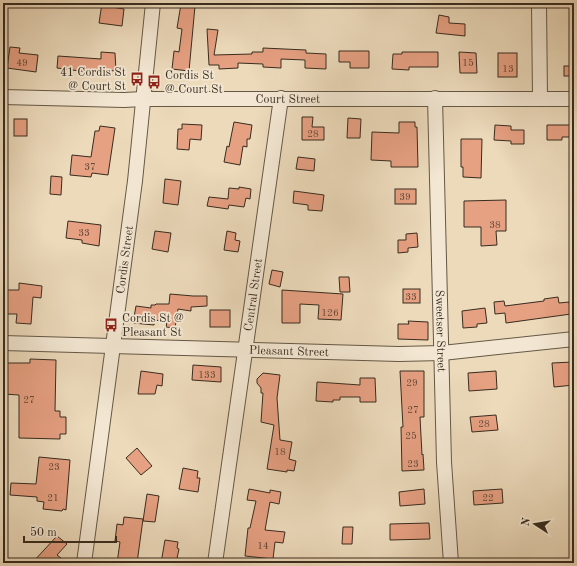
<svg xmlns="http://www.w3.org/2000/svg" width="577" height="566" viewBox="0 0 577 566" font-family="'Old Standard TT',serif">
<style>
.building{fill:#e6a082;stroke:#382c1f}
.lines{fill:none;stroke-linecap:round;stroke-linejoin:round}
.minor-casing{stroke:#655846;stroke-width:16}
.minor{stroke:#f3e7d3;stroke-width:14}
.labels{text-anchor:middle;stroke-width:3.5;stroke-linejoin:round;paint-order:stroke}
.number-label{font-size:10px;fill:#644938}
.poi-label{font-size:12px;fill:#382c1f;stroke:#f3e7d3;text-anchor:start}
.street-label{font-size:12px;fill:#382c1f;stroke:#f3e7d3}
</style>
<rect width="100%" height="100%" fill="#ecdabb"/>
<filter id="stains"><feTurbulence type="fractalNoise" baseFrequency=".005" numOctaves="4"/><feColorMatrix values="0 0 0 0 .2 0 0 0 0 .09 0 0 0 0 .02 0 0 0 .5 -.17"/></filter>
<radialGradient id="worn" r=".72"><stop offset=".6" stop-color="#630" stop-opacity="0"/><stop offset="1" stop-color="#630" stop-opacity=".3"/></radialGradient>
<g class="building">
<path d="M102,3H113L112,7L124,9L122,26L99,23Z"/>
<path d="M181,4L195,6L189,71L172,69L174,51L179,52L182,29L177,28Z"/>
<path d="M439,15L449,17V23L465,24V36L436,33Z"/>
<path d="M207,29L218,30L214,55L252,54V52H263V48L306,50V53L326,54V69L305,68V60L281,59V68L263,67V64L238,63V68L219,69V65H209Z"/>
<path d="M10,47L20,48L19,53L38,55L36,72L7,68Z"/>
<path d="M339,51H369V68H350V62H339Z"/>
<path d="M101,52L115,53L116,71L103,70V74L57,68L58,56L101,59Z"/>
<path d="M402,52H438V67H409V70L392,69L393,54H402Z"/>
<path d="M459,52L476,53L477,73H460Z"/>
<rect x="498" y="53" width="19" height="24"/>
<rect x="564" y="66" width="10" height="10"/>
<path d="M302,117H313L312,127H324V140H302Z"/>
<path d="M348,118L361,119L360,138H347Z"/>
<rect x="14" y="119" width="13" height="17"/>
<path d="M234,122L252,125L250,139H247V147L243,146L240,165L224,162L227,146L229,147Z"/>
<path d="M399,122H415V127H417L418,167H391V161L371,160L372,132L399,133Z"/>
<path d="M182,124L202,125L201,140L190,139L189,150L177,149L178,129H182Z"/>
<path d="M495,125L511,126V130H524V144H511V141L494,140Z"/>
<path d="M547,125H573V137H562V140H547Z"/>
<path d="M100,126L115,128L108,175L92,173L91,177L70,175L72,155L91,157L95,131H99Z"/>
<path d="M461,139H482L481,178L463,177V167H461Z"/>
<path d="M298,157L315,159L314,171L296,169Z"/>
<path d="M51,176L62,177L61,195L50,194Z"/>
<path d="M165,179L181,181L178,205L163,203Z"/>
<path d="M239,187L251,189L250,199L246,198L244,207L229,205L228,209L207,206L209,197L228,199L229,188L239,189Z"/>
<rect x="395" y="189" width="21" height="15"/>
<path d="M294,191L324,195L322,211L308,210V205L293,203Z"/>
<path d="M506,200V231H496L497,245L481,246V227H464V201Z"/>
<path d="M68,221L101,225L99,246L82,243V240L66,238Z"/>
<path d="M155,231L171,233L168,252L152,249Z"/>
<path d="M227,231L236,233L235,240L240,241L238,252L224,250Z"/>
<path d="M417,233L418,247L408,248V252L398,253V240H406V234Z"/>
<path d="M272,270L283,272L280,287L269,284Z"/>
<path d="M339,277H349L350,292H340Z"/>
<path d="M19,283L42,286L41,298L33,297L31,324L16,323L17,314H3V290H19Z"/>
<rect x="403" y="289" width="17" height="14"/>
<path d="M282,290L343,294L341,320L318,319L319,305L300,304V323H282Z"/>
<path d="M170,294L193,296H207V306L191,307V311L178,309L175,328L166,327L167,322L155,320L154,325L133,323L136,306L151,308V305H155L156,304H169Z"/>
<path d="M558,297L559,303L569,302L571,314L506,323L505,313L495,314L494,302L504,301L505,306L544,301V299Z"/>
<path d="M485,308L487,323L477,324V327L463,328L462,311Z"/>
<rect x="210" y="310" width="20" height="17"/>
<path d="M408,321L428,322V340L398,339V324H409Z"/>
<path d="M30,359L56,360L55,411H60V417H66V434H60V439L19,438V395L3,394V363H30Z"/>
<path d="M573,362L574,385L554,387L552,363Z"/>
<path d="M193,365L221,367V382L192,380Z"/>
<path d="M141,371L163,374L162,386L157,385L155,394H138Z"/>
<path d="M400,371H424V417H420L422,455L423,454L424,470L402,471L401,427H403Z"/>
<path d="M496,371L497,389L469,391L468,373Z"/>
<path d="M263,373L280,375L277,398L280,440L292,442L289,459L296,461L294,471L287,470V472L267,469L274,425L261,422L263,393H261V388L257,383V379Z"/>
<path d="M360,378H375L376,402H360V397H340V400H333V402L316,401L317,382L360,385Z"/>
<path d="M496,415L498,430L472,432L470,417Z"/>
<path d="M137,448L152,466L141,475L126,458Z"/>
<path d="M39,457L70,460L66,510L63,509L62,511L43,509L44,502L37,501V497L10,495L11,483L36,484Z"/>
<path d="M183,468L198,471L197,478H200L198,492L179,489Z"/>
<path d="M249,489L270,493V490L281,492L279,504L270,502L265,530L285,532L283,543L275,542L273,559L245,556L248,528H250L256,501L247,500Z"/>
<path d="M424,489L425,504L400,506L399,492Z"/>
<path d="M502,489L503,503L474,505L473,491Z"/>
<path d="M147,494L159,496L155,522L143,521Z"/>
<path d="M124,517L143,519L137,563H117L120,542L115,541L117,524L123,525Z"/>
<path d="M429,523L430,539L390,540V524Z"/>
<path d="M343,527H353L352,544H342Z"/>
<path d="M57,536L67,544L57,555L61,558L56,563H32Z"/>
<path d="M165,540L178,542L177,548L179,549L176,563H161Z"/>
</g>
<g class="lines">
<g class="minor-casing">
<g id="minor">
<path d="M539,3L540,99"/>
<path id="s1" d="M3,97L124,100L143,99H574"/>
<path id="s2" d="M435,98L444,462L451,563"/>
<path id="s3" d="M3,343L399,354L442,353L574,339"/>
<path id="s4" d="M84,563L135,181L153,3"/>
<path id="s5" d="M215,563L281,98"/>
</g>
</g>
<use href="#minor" class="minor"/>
</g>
<defs>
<g id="bus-bare" transform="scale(1.08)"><path d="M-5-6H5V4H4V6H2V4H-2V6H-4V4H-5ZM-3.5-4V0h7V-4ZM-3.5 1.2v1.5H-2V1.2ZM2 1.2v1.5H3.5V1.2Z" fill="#8f2418" stroke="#f3e7d3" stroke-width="2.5" paint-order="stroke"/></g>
</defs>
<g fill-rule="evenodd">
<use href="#bus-bare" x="137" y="79"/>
<use href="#bus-bare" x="154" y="82"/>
<use href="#bus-bare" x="111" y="325"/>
</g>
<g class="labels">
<g class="number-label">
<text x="22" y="66">49</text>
<text x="468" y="66">15</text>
<text x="508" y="72">13</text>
<text x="313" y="137">28</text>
<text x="90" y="170">37</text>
<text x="405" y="200">39</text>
<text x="495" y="228">38</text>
<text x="84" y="236">33</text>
<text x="411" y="300">33</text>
<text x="330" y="316">126</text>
<text x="207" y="378">133</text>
<text x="412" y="386">29</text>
<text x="29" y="403">27</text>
<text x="413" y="413">27</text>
<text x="484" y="427">28</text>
<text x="411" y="439">25</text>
<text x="280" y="455">18</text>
<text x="413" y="467">23</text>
<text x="54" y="470">23</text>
<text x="53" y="501">21</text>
<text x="488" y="501">22</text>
<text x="263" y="549">14</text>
</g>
<g class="poi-label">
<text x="126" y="76" text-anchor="end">41 Cordis St<tspan x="126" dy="14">@ Court St</tspan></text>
<text x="165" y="79">Cordis St<tspan x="165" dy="14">@ Court St</tspan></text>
<text x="122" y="322">Cordis St @<tspan x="122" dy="14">Pleasant St</tspan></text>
</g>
<g class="street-label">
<text dy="4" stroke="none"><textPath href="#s1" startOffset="285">Court Street</textPath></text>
<text dy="4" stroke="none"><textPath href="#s4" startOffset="306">Cordis Street</textPath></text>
<text dy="4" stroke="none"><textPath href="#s5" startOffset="271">Central Street</textPath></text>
<text dy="4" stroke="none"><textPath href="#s2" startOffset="233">Sweetser Street</textPath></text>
<text dy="4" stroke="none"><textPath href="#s3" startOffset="286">Pleasant Street</textPath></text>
</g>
</g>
<rect width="577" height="566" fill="none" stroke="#ecdabb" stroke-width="16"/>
<rect x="4" y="4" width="569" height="558" fill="none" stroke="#382c1f" stroke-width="2"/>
<rect x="8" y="8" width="561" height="550" fill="none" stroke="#382c1f"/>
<g transform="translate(535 524) rotate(282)" stroke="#f3e7d3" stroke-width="3" paint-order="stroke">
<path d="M0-3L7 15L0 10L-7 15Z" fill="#382c1f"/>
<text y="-6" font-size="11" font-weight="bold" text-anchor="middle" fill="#382c1f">N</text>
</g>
<path d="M24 536v6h92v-6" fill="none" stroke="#382c1f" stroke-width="2"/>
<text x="30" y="536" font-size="12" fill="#382c1f" stroke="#f3e7d3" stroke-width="3" paint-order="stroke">50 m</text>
<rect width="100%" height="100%" filter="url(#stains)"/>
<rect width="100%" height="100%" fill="url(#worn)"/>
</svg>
